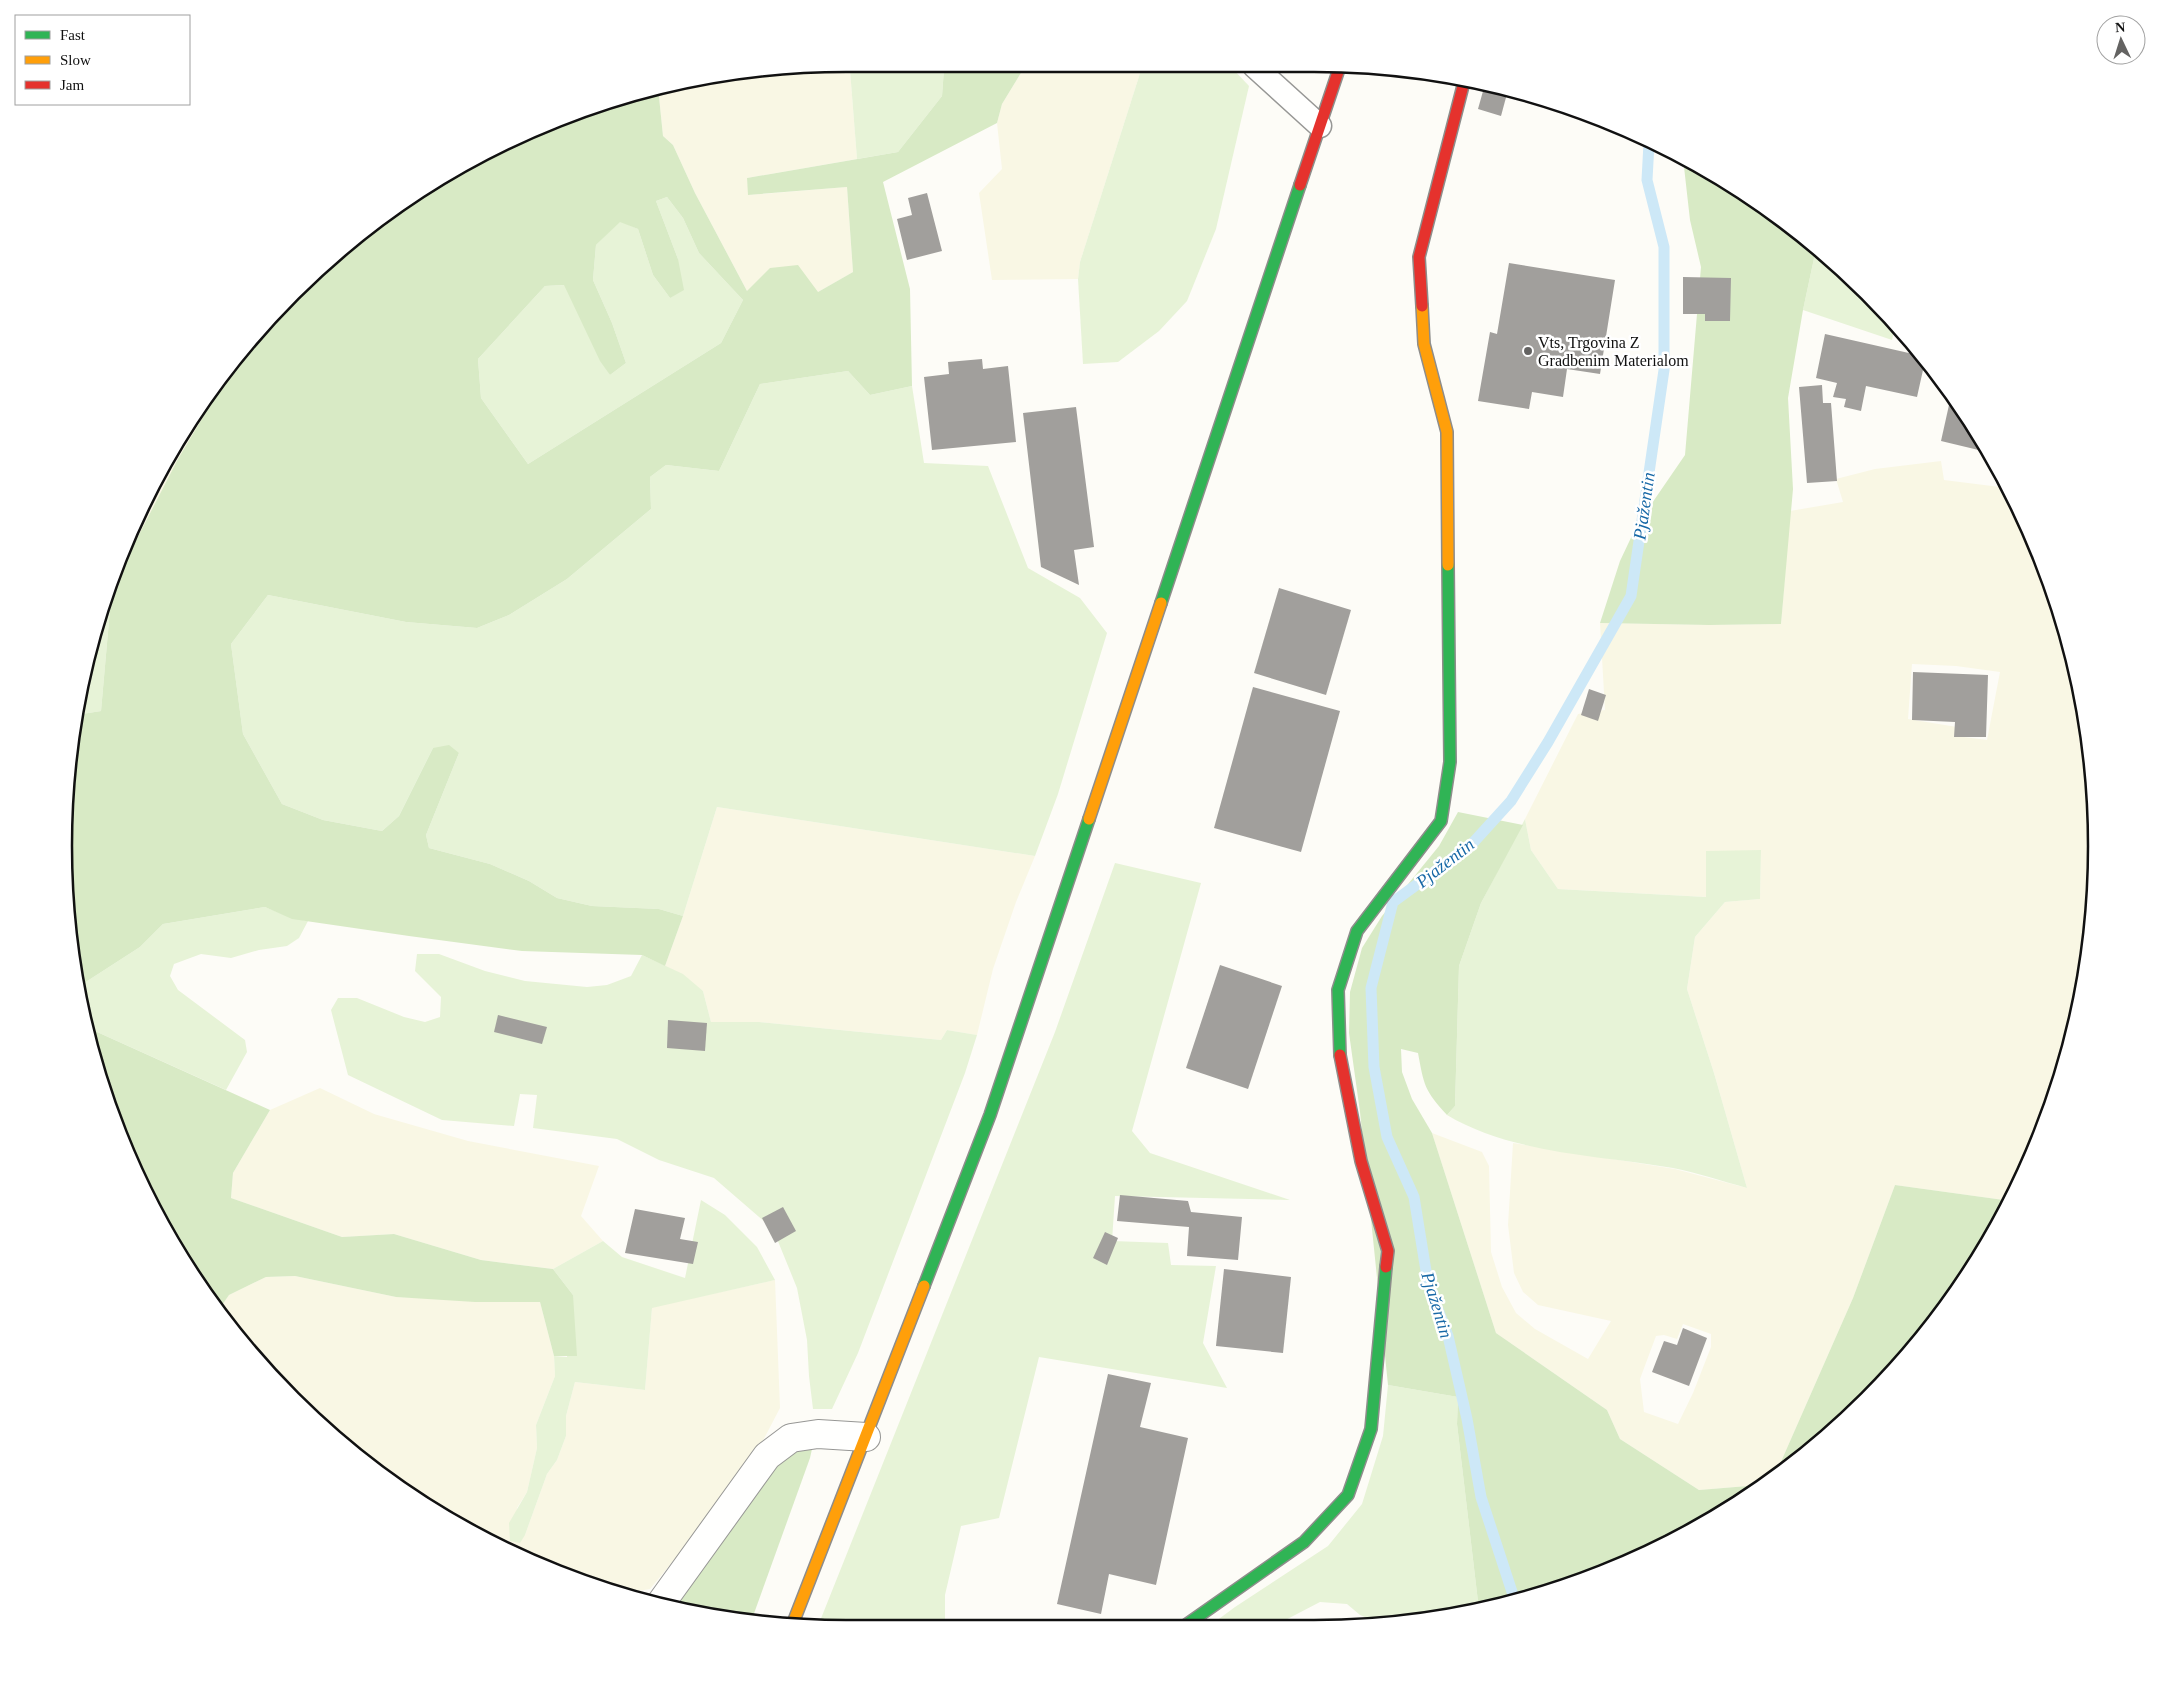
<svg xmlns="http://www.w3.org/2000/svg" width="2161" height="1692" viewBox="0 0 2161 1692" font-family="Georgia,serif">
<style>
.farmland{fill:#f9f7e4;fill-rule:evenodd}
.green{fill:#e7f3d7}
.forest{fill:#d8eac5;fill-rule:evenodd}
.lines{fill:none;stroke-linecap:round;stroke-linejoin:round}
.stream{stroke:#cde8f7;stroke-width:11}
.building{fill:#a19f9c}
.lane-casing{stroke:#979795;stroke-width:25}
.street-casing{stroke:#979795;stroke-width:30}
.fast-casing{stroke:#8e8d8b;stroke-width:14}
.slow-casing{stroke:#8e8d8b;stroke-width:14}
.jam-casing{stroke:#8e8d8b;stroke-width:14}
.lane{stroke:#fffffe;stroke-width:22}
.street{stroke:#fffffe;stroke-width:28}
.fast{stroke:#30b455;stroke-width:11}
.slow{stroke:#ff9f0a;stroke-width:11}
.jam{stroke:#e5322d;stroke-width:11}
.poi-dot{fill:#646362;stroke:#fff;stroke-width:2}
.labels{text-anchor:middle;stroke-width:5;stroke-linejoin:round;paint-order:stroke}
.poi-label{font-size:16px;fill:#111;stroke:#fff;text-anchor:start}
.water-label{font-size:18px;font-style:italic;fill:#1768a6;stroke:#fff}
.rim{fill:none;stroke:#111;stroke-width:2.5}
</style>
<rect width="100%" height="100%" fill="#fdfcf7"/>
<g class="farmland">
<path d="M1142,67L1080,262L1078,279L992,280L979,193L1002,169L997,123L1002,104L1024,68Z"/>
<path d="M744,70H850L857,159L747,178L749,195L847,187L853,272L818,292L747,291L695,193L673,145L663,136L658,87Z"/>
<path d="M237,356L234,365L112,587L108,590L123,547L168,455L225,370Z"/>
<path d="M1941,461L1944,480L2008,488L2056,594L2091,744L2096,897L2071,1048L2017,1192L2011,1201L1895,1185L1853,1298L1776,1473L1760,1485L1699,1490L1620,1439L1607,1410L1496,1333L1432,1133L1482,1152L1489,1166L1491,1252L1502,1287L1516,1313L1535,1329L1588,1359L1611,1321L1538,1305L1523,1292L1514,1273L1508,1225L1513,1143L1675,1169L1747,1188L1714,1073L1687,989L1695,937L1725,902L1760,899L1761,850L1707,897L1558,889L1531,850L1525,819L1578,714L1605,710L1600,623L1709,625L1781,624L1790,511L1843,502L1836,479L1875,469ZM1912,664L1956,666L2000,672L1987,740L1956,736L1957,727L1908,719ZM1683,1324L1711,1334V1347L1693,1393L1678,1424L1644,1412L1640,1379L1656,1336L1664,1335L1677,1339Z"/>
<path d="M717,807L1035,856L1016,902L993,969L977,1035L947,1030L941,1040L759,1022H711L703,991L665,966L683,916Z"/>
<path d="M320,1088L374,1114L468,1141L599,1166L581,1216L603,1241L553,1269L481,1260L394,1234L342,1237L231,1198L233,1173L270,1110Z"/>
<path d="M295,1276L396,1297L540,1302L554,1356L555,1376L536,1425L537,1448L527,1492L517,1508L525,1535L547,1474L557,1460L566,1436V1416L575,1382L645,1390L652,1307L775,1280L780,1408L746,1473L650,1589L627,1593L546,1569L411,1496L293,1399L226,1322L218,1311L229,1295L266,1277Z"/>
</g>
<g class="green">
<path d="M1142,67H1231L1249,86L1216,229L1187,301L1159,331L1118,362L1083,364L1078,279L1080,262Z"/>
<path d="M944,69L942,96L898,152L857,159L850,70Z"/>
<path d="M667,197L683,218L699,253L743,300L721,343L528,464L481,398L478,359L545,286L565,285L610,375L626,363L612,323L593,280L596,245L620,221L638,229L653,275L670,298L678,259L656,201Z"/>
<path d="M1816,249L1896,323L1892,340L1803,310Z"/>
<path d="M848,371L870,395L912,386L924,463L988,466L1028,568L1080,598L1107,633L1058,794L1035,856L717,807L683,916L659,909L592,906L557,898L529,881L490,864L429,848L426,835L459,753L433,748L399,816L382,831L323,820L282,804L243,734L231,644L268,595L406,622L477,628L509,615L567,579L651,509L650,477L666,465L719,471L760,384Z"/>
<path d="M112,587L101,711L76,715L90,644L108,590Z"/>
<path d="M1525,819L1531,850L1558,889L1706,897V851L1761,850L1760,899L1725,902L1695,937L1687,989L1714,1073L1747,1188C1722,1181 1698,1173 1673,1168C1599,1155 1512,1154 1447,1115L1455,1106L1459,966L1481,903Z"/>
<path d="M1115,863L1201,883L1132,1131L1150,1153L1290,1200L1115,1196L1112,1241L1168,1243L1171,1265L1216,1266L1203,1343L1227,1388L1039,1357L999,1518L961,1526L945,1595V1620L955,1628H846L818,1626L1055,1032Z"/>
<path d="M265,907L292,918L308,921L299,938L287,946L259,950L231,958L201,954L174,964L170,976L178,990L245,1040L247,1052L226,1090L86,1027L78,987L140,947L163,924Z"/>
<path d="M417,954H439L485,971L525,981L587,987L607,985L631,976L642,955L683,974L703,991L711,1022H759L941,1040L947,1030L977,1035L965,1073L858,1353L832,1409H813L809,1376L807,1340L797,1288L773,1229L714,1178L659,1160L617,1139L533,1128L537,1095L520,1094L514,1126L442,1120L348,1075L331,1010L338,998H357L404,1017L425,1022L440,1017L441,997L415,971Z"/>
<path d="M701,1200L725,1215L757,1247L775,1280L652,1308L645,1390L575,1382L566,1416V1436L557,1460L547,1474L525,1535L520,1543L510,1541L509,1523L527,1492L537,1448L536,1425L555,1376L554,1356L567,1357L573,1295L553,1269L603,1241L622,1257L685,1278Z"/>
<path d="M1388,1385L1458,1397L1457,1424L1479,1610L1393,1623L1388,1620L1377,1622L1360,1615L1347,1604L1320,1602L1272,1627H1208L1235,1607L1328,1546L1362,1504L1383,1436Z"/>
<path d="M1050,1621L1069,1628H977L1016,1622Z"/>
</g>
<g class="forest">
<path d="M1024,68L1002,104L997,123L883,182L910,289L912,386L870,395L848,371L760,384L719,471L666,465L650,477L651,509L567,579L509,615L477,628L406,622L268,595L231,644L243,734L282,804L323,820L382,831L399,816L433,748L449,745L459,753L426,835L429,848L490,864L529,881L557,898L592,906L659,909L683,916L665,966L642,955L522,951L409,936L292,919L265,907L163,924L140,947L78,987C61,899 59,803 76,715L101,711L112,587L178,459L234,365L237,356L293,293L370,226L455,169L546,123L643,90L658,87L663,136L673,145L695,193L747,291L770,268L798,265L818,292L853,272L847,187L748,195L747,178L898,152L942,96L944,69ZM667,197L683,218L699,253L743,300L721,343L528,464L481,398L478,359L545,286L564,285L600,361L610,375L626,363L612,323L593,280L596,245L620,222L638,229L653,275L670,298L684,290L678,259L656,201Z"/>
<path d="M1683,158C1730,179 1779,214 1816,249L1803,310L1788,398L1793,489L1781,624L1709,625L1600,623L1620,561L1637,525L1685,455L1701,267L1690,220Z"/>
<path d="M1458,812L1523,825L1481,903L1459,966L1455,1106L1447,1115C1424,1090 1424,1085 1418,1053L1401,1049L1402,1072L1412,1099L1432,1133L1496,1333L1607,1410L1620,1439L1699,1490L1760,1485L1706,1523L1566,1587L1479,1610L1457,1424L1458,1397L1388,1385L1360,1112L1349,1033L1350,992L1362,948L1382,916L1439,846Z"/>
<path d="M86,1027L270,1110L233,1173L231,1198L342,1237L394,1234L481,1260L553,1269L573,1295L577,1356H554L540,1302H475L396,1297L295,1276L266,1277L229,1295L218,1311L169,1237L123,1146L90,1049Z"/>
<path d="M1895,1185L2011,1201L1936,1322L1831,1434L1776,1473L1853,1298Z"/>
<path d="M802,1448L812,1449L810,1458L752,1619L694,1613L669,1606L776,1458Z"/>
</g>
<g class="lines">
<path class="stream" d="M1515,1601L1481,1497L1467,1419L1448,1336L1428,1283L1414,1197L1387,1137L1374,1067L1371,988L1393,902L1471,845L1511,801L1548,742L1631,596L1664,370V247L1647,180L1649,143"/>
</g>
<g class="building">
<path d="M1485,84L1508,90L1501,116L1478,109Z"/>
<path d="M927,193L942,251L907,260L897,219L912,215L908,198Z"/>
<path d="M1509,263L1615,280L1600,374L1567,369L1563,397L1532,392L1529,409L1478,401L1490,332L1497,334Z"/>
<path d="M1683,277L1731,278L1730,321H1705V314H1683Z"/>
<path d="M1825,334L1922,356L1925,361L1917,397L1866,386L1861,411L1844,407L1846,399L1833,397L1837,383L1816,378Z"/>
<path d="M982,359L983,369L1008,366L1016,442L932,450L924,377L949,374L948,362Z"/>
<path d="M1822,385L1823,403H1831L1837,481L1807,483L1799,387Z"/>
<path d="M1951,396L1991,453L1941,441Z"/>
<path d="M1076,407L1094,547L1074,550L1079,585L1041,567L1023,413Z"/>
<path d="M1279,588L1351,610L1326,695L1254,673Z"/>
<path d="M1913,672L1988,675L1986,737H1954L1955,722L1912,720Z"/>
<path d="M1253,687L1340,711L1301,852L1214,828Z"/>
<path d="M1589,689L1606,695L1598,721L1581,715Z"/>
<path d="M1220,965L1282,986L1248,1089L1186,1068Z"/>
<path d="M498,1015L547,1027L542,1044L494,1032Z"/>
<path d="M668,1020L707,1023L705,1051L667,1048Z"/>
<path d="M1120,1195L1188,1201L1191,1212L1242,1217L1238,1260L1187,1256L1189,1227L1117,1221Z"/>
<path d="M783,1207L796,1231L775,1243L762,1218Z"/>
<path d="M635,1209L685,1218L680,1239L698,1242L693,1264L625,1253Z"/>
<path d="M1105,1232L1118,1238L1107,1265L1093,1258Z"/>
<path d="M1224,1269L1291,1277L1283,1353L1216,1346Z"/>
<path d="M1683,1328L1707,1338L1689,1386L1652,1372L1664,1341L1677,1345Z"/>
<path d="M1108,1374L1151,1383L1140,1427L1188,1438L1156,1585L1109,1574L1101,1614L1057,1604Z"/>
</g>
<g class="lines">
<g class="lane-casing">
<path id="lane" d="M1254,66L1320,126"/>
</g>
<g class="street-casing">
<path id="street" d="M661,1603L767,1456L791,1438L818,1434L866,1437"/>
</g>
<g class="fast-casing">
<g id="fast">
<path d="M1161,603L1300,185"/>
<path d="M1340,1055L1338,990L1357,931L1441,821L1450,762L1448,565"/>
<path d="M924,1286L990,1115L1089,819"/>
<path d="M1183,1627L1304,1542L1348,1495L1371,1429L1386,1267"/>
</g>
</g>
<g class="slow-casing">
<g id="slow">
<path d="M1422,306L1424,344L1447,432L1448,565"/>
<path d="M1089,819L1161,603"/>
<path d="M793,1623L924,1286"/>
</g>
</g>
<g class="jam-casing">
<g id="jam">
<path d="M1300,185L1340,66"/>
<path d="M1422,306L1419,257L1465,78"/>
<path d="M1340,1055L1361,1161L1388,1251L1386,1267"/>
</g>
</g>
<use href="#lane" class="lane"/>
<use href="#street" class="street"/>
<use href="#fast" class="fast"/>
<use href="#slow" class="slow"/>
<use href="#jam" class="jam"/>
</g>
<circle class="poi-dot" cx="1528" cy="351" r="5"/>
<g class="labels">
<g class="poi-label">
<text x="1538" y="348">Vts, Trgovina Z<tspan x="1538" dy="18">Gradbenim Materialom</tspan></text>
</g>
<g class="water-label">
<text transform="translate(1644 506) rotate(-82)" y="6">Pjažentin</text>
<text transform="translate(1445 863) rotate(-38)" y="6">Pjažentin</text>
<text transform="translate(1437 1305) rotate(73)" y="6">Pjažentin</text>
</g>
</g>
<path d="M0 0H2161V1692H0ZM846 72H1314A774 774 0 0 1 2088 846V846A774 774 0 0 1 1314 1620H846A774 774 0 0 1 72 846V846A774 774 0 0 1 846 72Z" fill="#fff" fill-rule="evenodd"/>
<path class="rim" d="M846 72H1314A774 774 0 0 1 2088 846V846A774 774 0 0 1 1314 1620H846A774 774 0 0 1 72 846V846A774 774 0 0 1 846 72Z"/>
<rect x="15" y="15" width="175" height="90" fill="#ffffff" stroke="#a0a0a0"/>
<rect x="25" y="31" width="25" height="8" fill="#30b455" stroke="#a0a0a0"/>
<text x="60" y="40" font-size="15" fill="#111111">Fast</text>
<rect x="25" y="56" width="25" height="8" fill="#ff9f0a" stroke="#a0a0a0"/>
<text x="60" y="65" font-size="15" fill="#111111">Slow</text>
<rect x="25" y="81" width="25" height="8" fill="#e5322d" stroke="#a0a0a0"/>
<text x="60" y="90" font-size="15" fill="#111111">Jam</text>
<g transform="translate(2121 40) rotate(356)"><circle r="24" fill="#ffffff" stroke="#a0a0a0"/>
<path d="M0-4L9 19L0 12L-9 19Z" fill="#646362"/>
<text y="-8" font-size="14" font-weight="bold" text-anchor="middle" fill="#111111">N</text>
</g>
</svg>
